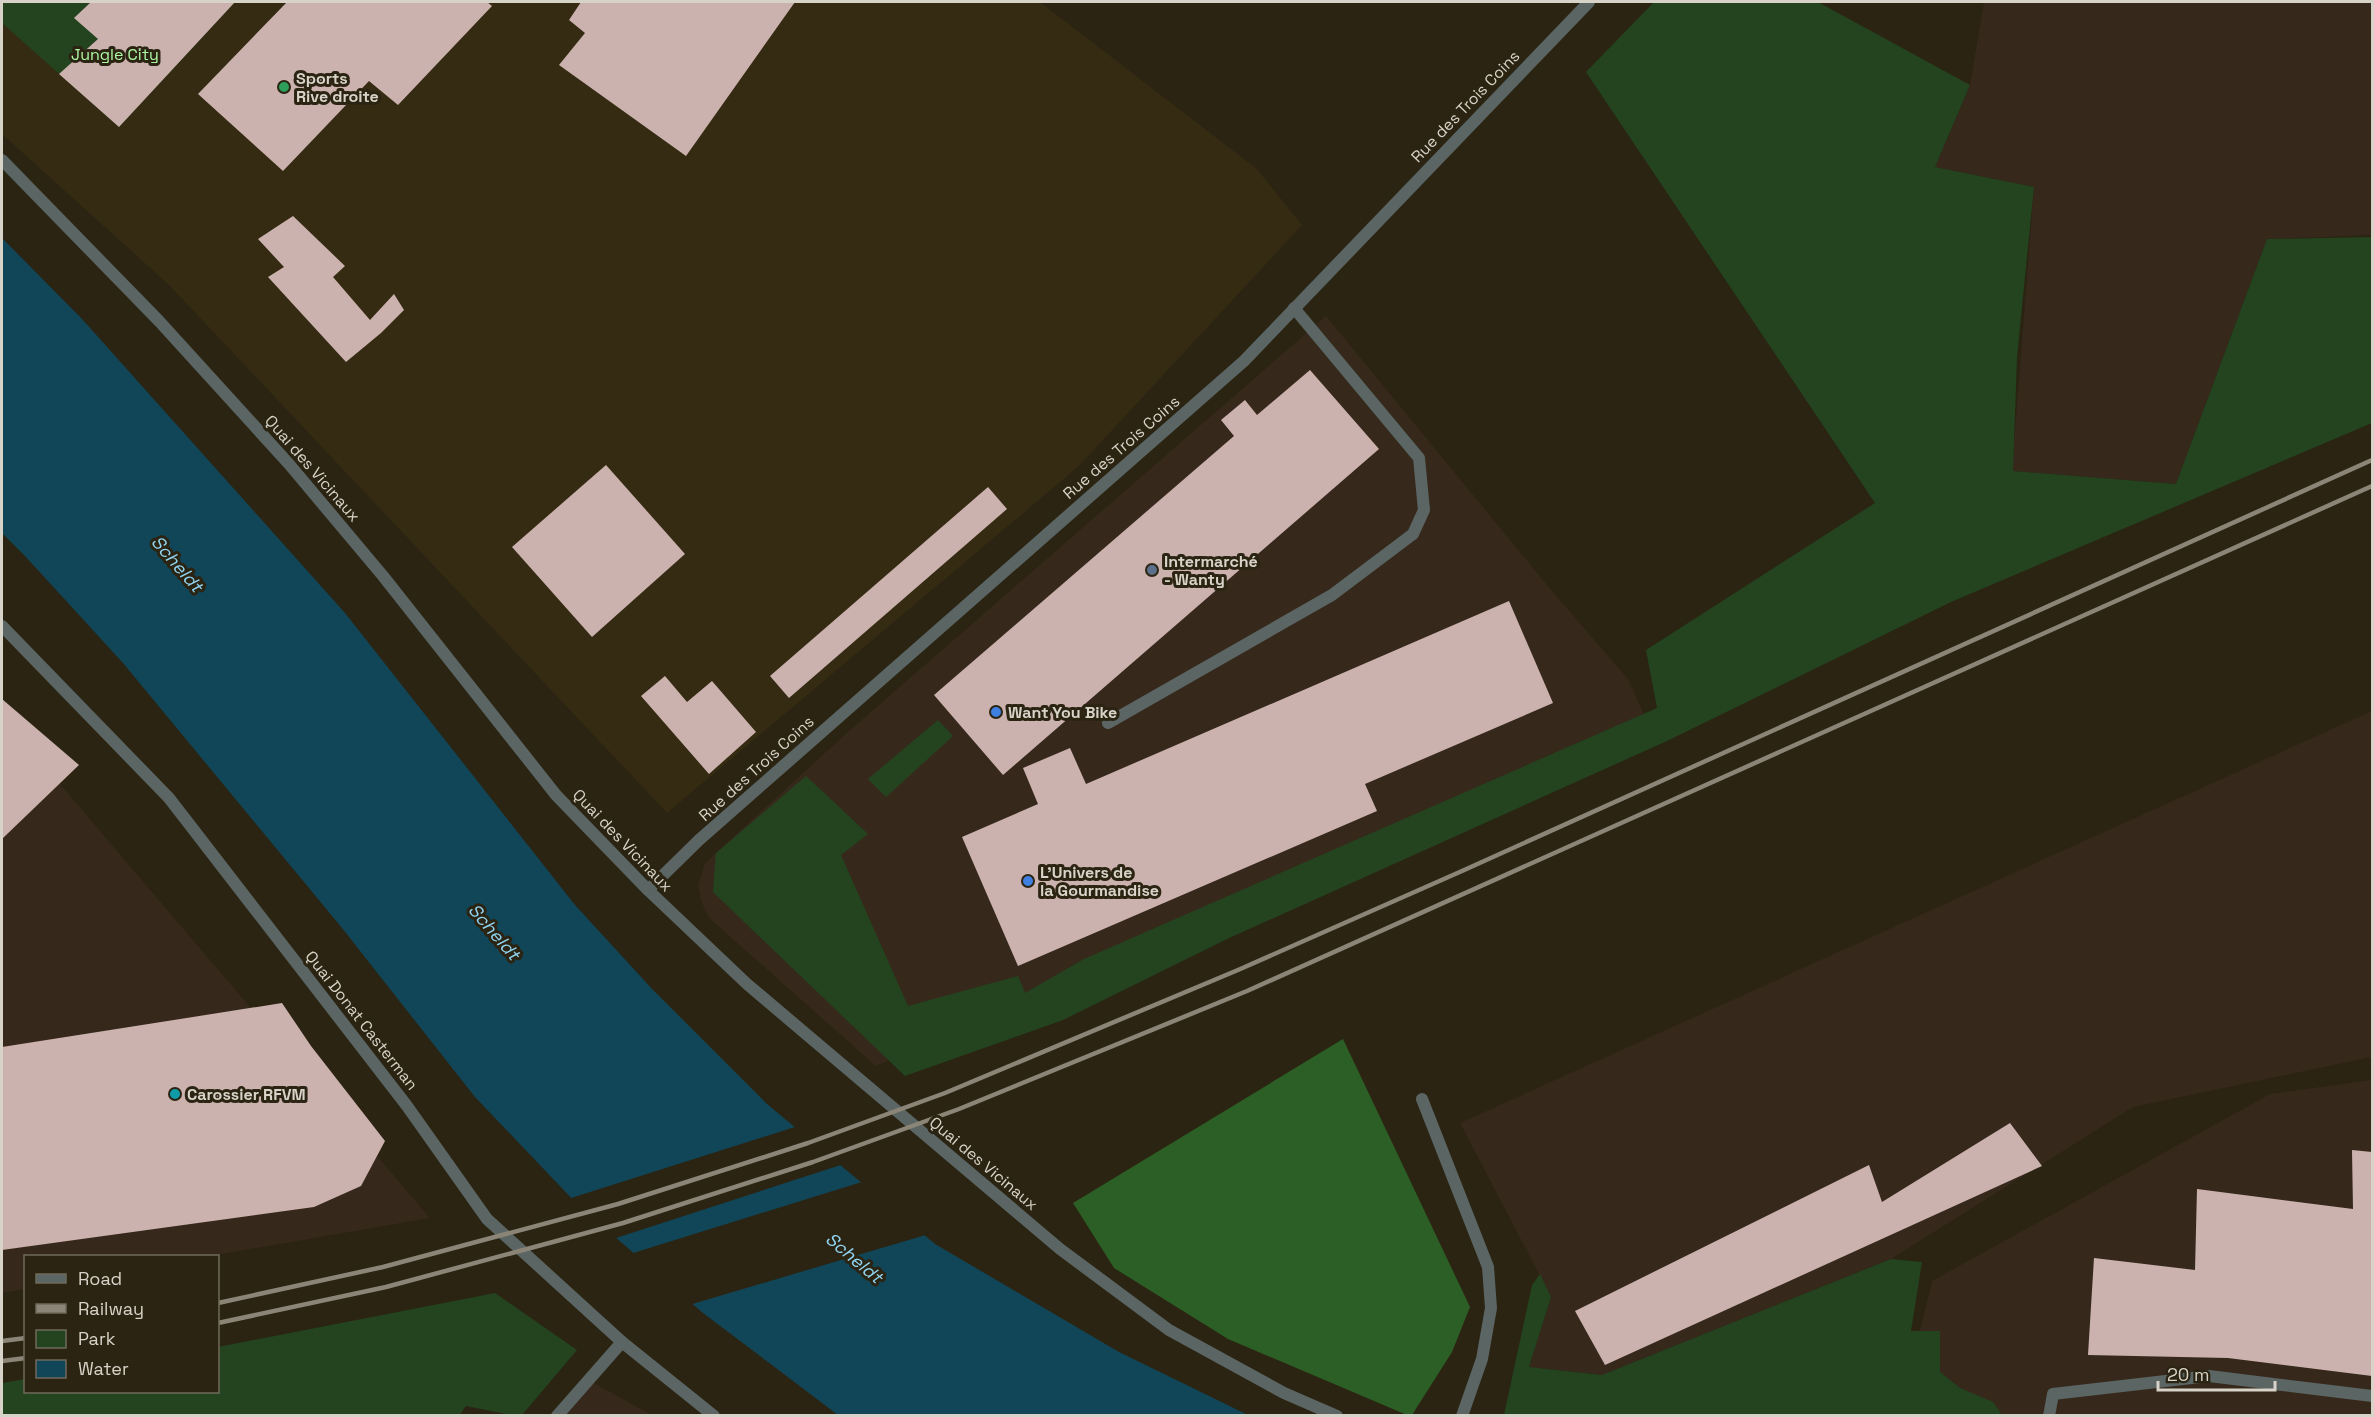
<svg xmlns="http://www.w3.org/2000/svg" width="2374" height="1417" viewBox="0 0 2374 1417" font-family="'Space Grotesk',sans-serif">
<style>
.built{fill:#352b13}
.industrial{fill:#36291c}
.green{fill:#23441e}
.forest{fill:#2c5f25}
.water{fill:#114659}
.pier{fill:#2b2412}
.building{fill:#ccb2ae}
.lines{fill:none;stroke-linecap:round;stroke-linejoin:round}
.lane{stroke:#5a6564;stroke-width:12}
.street{stroke:#5a6564;stroke-width:12}
.rail{stroke:#8a8576;stroke-width:4.5}
.leisure-dot{fill:#2e9e5b;stroke:#2b2412;stroke-width:2}
.service-dot{fill:#5c6f8a;stroke:#2b2412;stroke-width:2}
.shop-dot{fill:#3f7fe0;stroke:#2b2412;stroke-width:2}
.culture-dot{fill:#0f9aa8;stroke:#2b2412;stroke-width:2}
.labels{text-anchor:middle;stroke-width:6;stroke-linejoin:round;paint-order:stroke}
.park-label{font-size:16px;fill:#aef7a3;stroke:#2b2412}
.poi-label{font-size:16px;font-weight:bold;fill:#d7d3c8;stroke:#2b2412;text-anchor:start}
.street-label{font-size:16px;fill:#d7d3c8;stroke:#2b2412}
.water-label{font-size:18px;font-style:italic;fill:#90d5f3;stroke:#2b2412}
</style>
<rect width="100%" height="100%" fill="#2b2412"/>
<path class="built" d="M2,2H1040L1257,169L1302,225L1078,467L667,813L169,285L2,134Z"/>
<g class="industrial">
<path d="M1984,2H2372V235L2267,239L2176,484L2012,471L2034,187L1935,167L1970,85Z"/>
<path d="M1326,316L1547,585L1628,679L1648,723L876,1066L709,918L701,901L698,885L705,863L850,730Z"/>
<path d="M2372,711V1057L2133,1107L1891,1259L1602,1375L1529,1367L1551,1297L1460,1123Z"/>
<path d="M2,716L430,1218L210,1256H26L25,1289L2,1293Z"/>
<path d="M2372,1080V1415L1899,1416L1932,1281L2270,1094Z"/>
<path d="M588,1380L652,1415L557,1416Z"/>
</g>
<g class="green">
<path d="M2,2H235L119,127L2,23Z"/>
<path d="M1654,2H1818L1970,85L1935,167L2034,187L2017,357L2013,471L2176,484L2267,239L2372,237V423L1951,602L1667,741L1227,939L1063,1020L905,1076L713,892L716,853L806,776L868,834L841,855L908,1006L1018,976L1025,993L1084,959L1657,708L1646,650L1875,503L1586,72Z"/>
<path d="M938,720L953,736L886,797L868,779Z"/>
<path d="M1891,1259L1922,1262L1911,1331H1940V1372L1960,1388L1993,1402L2002,1415H1504L1532,1285L1540,1274L1551,1297L1529,1367L1602,1375Z"/>
<path d="M495,1293L577,1350L522,1415H511L466,1406L459,1416L2,1415V1383L25,1379L26,1392H218V1347Z"/>
</g>
<path class="forest" d="M1343,1039L1470,1307L1452,1352L1412,1415H1407L1228,1339L1114,1268L1073,1203Z"/>
<path class="water" d="M2,238L82,319L345,613L575,905L653,990L767,1104L935,1244L1119,1352L1248,1415H838L703,1313L577,1204L475,1097L342,928L123,663L25,556L2,533Z"/>
<g class="pier">
<path d="M798,1126L844,1164L613,1239L568,1199Z"/>
<path d="M865,1181L929,1234L689,1305L630,1254Z"/>
</g>
<g class="building">
<path d="M91,2H235L119,127L59,74L98,39L74,18Z"/>
<path d="M287,2H487L492,6L398,105L369,81L283,171L198,94Z"/>
<path d="M581,2H795L686,156L559,65L585,33L569,20Z"/>
<path d="M293,216L345,266L333,277L370,320L394,294L404,310L381,333L346,362L268,277L284,267L258,239Z"/>
<path d="M1310,370L1379,449L1003,775L934,695L1234,436L1221,420L1245,400L1257,415Z"/>
<path d="M606,465L685,554L592,637L512,547Z"/>
<path d="M988,487L1007,509L789,698L770,676Z"/>
<path d="M1509,601L1553,703L1365,784L1377,811L1018,966L962,837L1038,804L1023,768L1070,748L1086,784Z"/>
<path d="M665,676L687,702L712,681L756,732L709,774L641,696Z"/>
<path d="M2,699L79,765L2,839Z"/>
<path d="M282,1003L311,1046L385,1141L361,1186L314,1207L2,1250V1047Z"/>
<path d="M2010,1123L2042,1166L1605,1365L1575,1311L1869,1165L1882,1202Z"/>
<path d="M2352,1150L2372,1152V1376L2228,1358L2088,1355L2094,1258L2195,1270L2197,1189L2353,1209Z"/>
</g>
<g class="lines">
<g class="lane">
<path d="M1108,723L1332,595L1413,534L1424,510L1419,458L1294,308"/>
<path d="M1422,1099L1488,1267L1491,1308L1482,1359L1462,1416"/>
<path d="M2049,1416L2053,1394L2209,1376L2372,1396"/>
</g>
<g class="street">
<path d="M2,160L159,321L289,464L383,576L556,795L648,890L747,984L1060,1249L1169,1330L1284,1393L1337,1416"/>
<path d="M2,626L169,798L407,1106L487,1219L622,1342L714,1416"/>
<path d="M648,890L699,840L1244,361L1589,2"/>
<path d="M557,1416L622,1342"/>
</g>
<g class="rail">
<path d="M218,1303L383,1267L618,1204L808,1143L945,1093L1238,970L1462,871L2372,460"/>
<path d="M218,1323L386,1287L623,1223L813,1162L959,1109L1247,991L2372,486"/>
<path d="M2,1341L26,1338"/>
<path d="M2,1361L26,1358"/>
</g>
</g>
<circle class="leisure-dot" cx="284" cy="87" r="6"/>
<circle class="service-dot" cx="1152" cy="570" r="6"/>
<g class="shop-dot">
<circle cx="996" cy="712" r="6"/>
<circle cx="1028" cy="881" r="6"/>
</g>
<circle class="culture-dot" cx="175" cy="1094" r="6"/>
<g class="labels">
<g class="park-label">
<text x="115" y="60">Jungle City</text>
</g>
<g class="poi-label">
<text x="296" y="84">Sports<tspan x="296" dy="18">Rive droite</tspan></text>
<text x="1164" y="567">Intermarché<tspan x="1164" dy="18">- Wanty</tspan></text>
<text x="1008" y="718">Want You Bike</text>
<text x="1040" y="878">L'Univers de<tspan x="1040" dy="18">la Gourmandise</tspan></text>
<text x="187" y="1100">Carossier RFVM</text>
</g>
<g class="street-label">
<text transform="translate(1465 106) rotate(-46)" y="6">Rue des Trois Coins</text>
<text transform="translate(1121 447) rotate(-41)" y="6">Rue des Trois Coins</text>
<text transform="translate(313 468) rotate(49)" y="6">Quai des Vicinaux</text>
<text transform="translate(756 768) rotate(-42)" y="6">Rue des Trois Coins</text>
<text transform="translate(623 840) rotate(46)" y="6">Quai des Vicinaux</text>
<text transform="translate(362 1020) rotate(52)" y="6">Quai Donat Casterman</text>
<text transform="translate(984 1163) rotate(40)" y="6">Quai des Vicinaux</text>
</g>
<g class="water-label">
<text transform="translate(177 564) rotate(49)" y="6">Scheldt</text>
<text transform="translate(494 932) rotate(49)" y="6">Scheldt</text>
<text transform="translate(854 1258) rotate(40)" y="6">Scheldt</text>
</g>
</g>
<rect width="2374" height="1417" fill="none" stroke="#d7d3c8" stroke-width="6"/>
<rect x="24" y="1255" width="195" height="138" fill="#2b2412" stroke="#706a5b" stroke-width="1.5"/>
<rect x="36" y="1274" width="30" height="9" fill="#5a6564" stroke="#706a5b" stroke-width="1.5"/>
<text x="78" y="1285" font-size="18" fill="#d7d3c8">Road</text>
<rect x="36" y="1304" width="30" height="9" fill="#8a8576" stroke="#706a5b" stroke-width="1.5"/>
<text x="78" y="1315" font-size="18" fill="#d7d3c8">Railway</text>
<rect x="36" y="1330" width="30" height="18" fill="#23441e" stroke="#706a5b" stroke-width="1.5"/>
<text x="78" y="1345" font-size="18" fill="#d7d3c8">Park</text>
<rect x="36" y="1360" width="30" height="18" fill="#114659" stroke="#706a5b" stroke-width="1.5"/>
<text x="78" y="1375" font-size="18" fill="#d7d3c8">Water</text>
<path d="M2158 1381v9h117v-9" fill="none" stroke="#d7d3c8" stroke-width="3"/>
<text x="2167" y="1381" font-size="18" fill="#d7d3c8" stroke="#2b2412" stroke-width="4.5" paint-order="stroke">20 m</text>
</svg>
